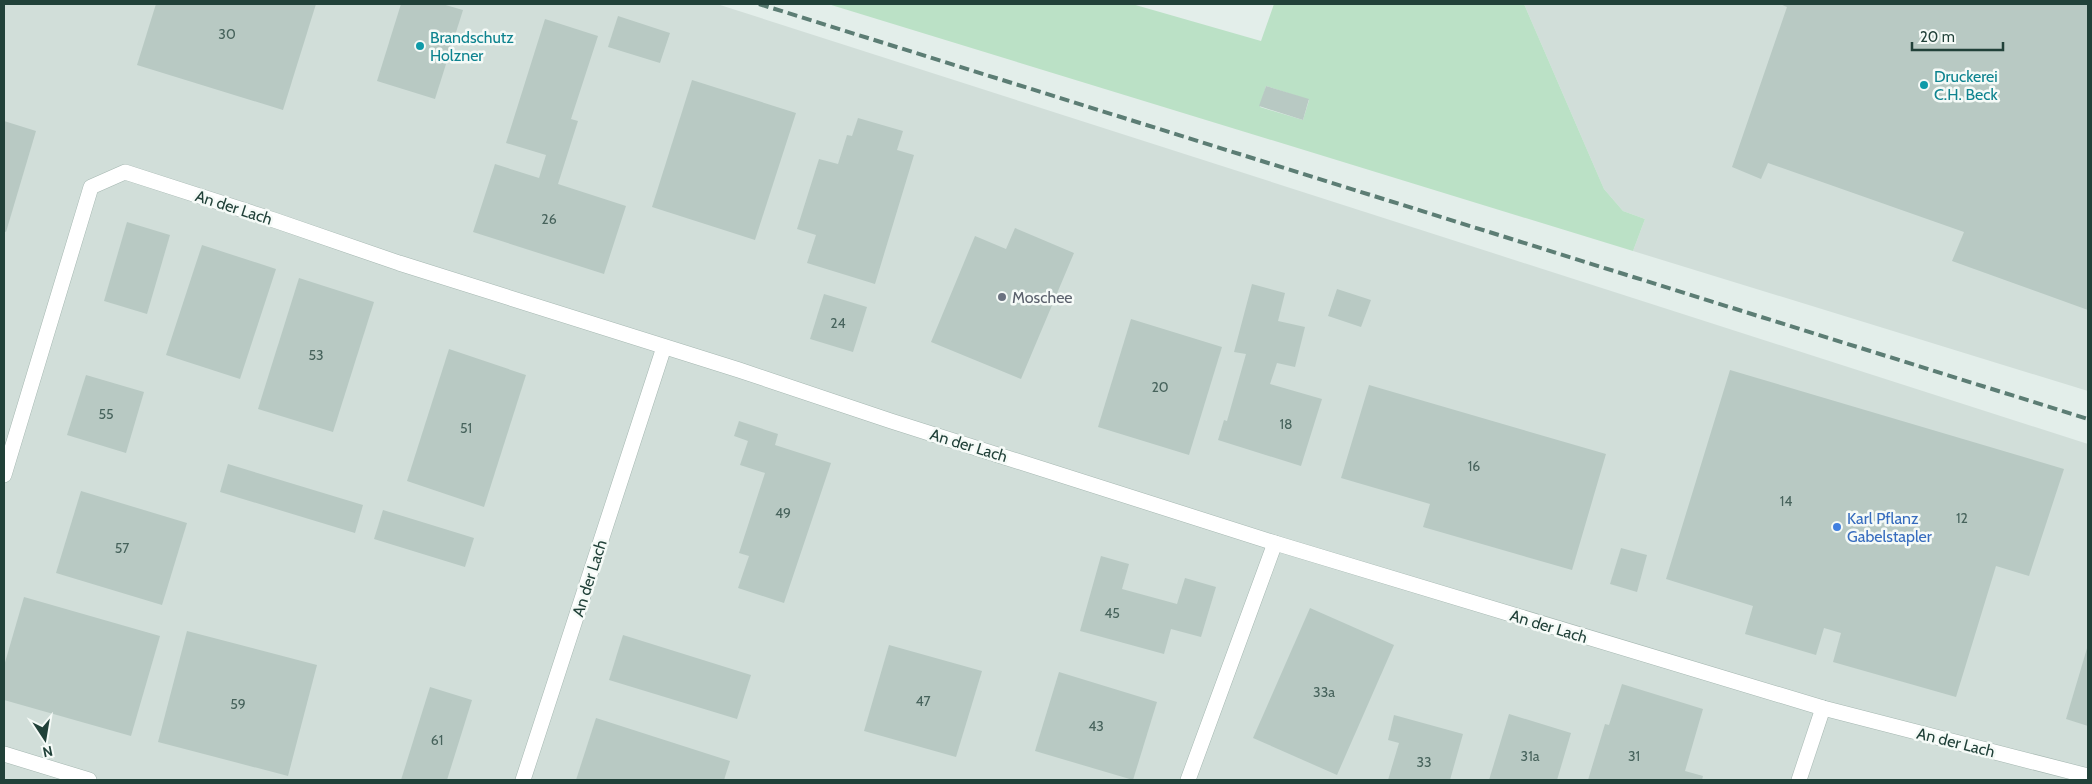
<svg xmlns="http://www.w3.org/2000/svg" width="2092" height="784" viewBox="0 0 2092 784" font-family="Cabin,sans-serif">
<style>
.built{fill:#d1ded9}
.green{fill:#bbe1c6;fill-rule:evenodd}
.building{fill:#b8c9c3}
.lines{fill:none;stroke-linecap:round;stroke-linejoin:round}
.minor-casing{stroke:#a5b7b1;stroke-width:16}
.minor{stroke:#fff;stroke-width:15}
.rail{stroke:#5c7d74;stroke-width:4;stroke-dasharray:10 5;stroke-linecap:butt}
.culture-dot{fill:#0f9aa8;stroke:#f5faf7;stroke-width:2}
.worship-dot{fill:#6b7280;stroke:#f5faf7;stroke-width:2}
.shop-dot{fill:#3f7fe0;stroke:#f5faf7;stroke-width:2}
.labels{text-anchor:middle;stroke-width:5;stroke-linejoin:round;paint-order:stroke}
.number-label{font-size:14px;fill:#47635c}
.culture-label{font-size:16px;fill:#0d838f;stroke:#f5faf7;text-anchor:start}
.street-label{font-size:16px;fill:#214139;stroke:#f5faf7}
.worship-label{font-size:16px;fill:#5b616d;stroke:#f5faf7;text-anchor:start}
.shop-label{font-size:16px;fill:#366cbe;stroke:#f5faf7;text-anchor:start}
</style>
<rect width="100%" height="100%" fill="#e3eeea"/>
<g class="built">
<path d="M4,4H717L2088,444V780H4Z"/>
<path d="M1524,4H2088V391L1633,251L1645,219L1623,211L1604,189Z"/>
</g>
<path class="green" d="M828,4H1132L1261,41L1274,4H1524L1604,189L1623,211L1645,219L1633,251ZM1266,86L1309,100L1303,120L1260,107Z"/>
<g class="building">
<path d="M156,4H316L283,110L137,65Z"/>
<path d="M401,4H442L463,10L435,99L377,81Z"/>
<path d="M1780,4H2088V310L1952,261L1964,232L1768,163L1761,179L1732,167L1787,7Z"/>
<path d="M618,16L670,33L660,63L608,47Z"/>
<path d="M545,19L598,36L571,119L578,121L558,184L626,206L604,274L473,232L495,164L539,178L546,155L506,143Z"/>
<path d="M692,80L796,113L755,240L652,207Z"/>
<path d="M1266,86L1309,99L1303,120L1259,106Z"/>
<path d="M858,118L903,131L897,150L914,155L875,284L807,263L816,235L797,229L819,159L838,164L847,135L852,136Z"/>
<path d="M4,121L36,131L6,232L4,231Z"/>
<path d="M127,222L170,235L147,314L104,301Z"/>
<path d="M1015,228L1074,253L1021,379L931,342L975,236L1006,249Z"/>
<path d="M202,245L276,269L240,379L166,355Z"/>
<path d="M299,278L374,302L333,432L258,409Z"/>
<path d="M1252,284L1285,293L1278,321L1305,327L1295,367L1277,363L1270,384L1322,399L1301,466L1218,440L1224,420L1227,421L1246,354L1234,352Z"/>
<path d="M1337,289L1371,300L1361,327L1328,316Z"/>
<path d="M824,294L867,307L853,352L810,339Z"/>
<path d="M1131,319L1222,347L1189,455L1098,427Z"/>
<path d="M449,349L526,375L484,507L407,481Z"/>
<path d="M1730,370L2064,469L2029,576L1996,566L1956,697L1833,662L1841,633L1824,628L1816,655L1745,634L1753,606L1666,579Z"/>
<path d="M86,375L144,392L126,453L67,435Z"/>
<path d="M1369,385L1606,454L1572,570L1423,527L1430,504L1341,478Z"/>
<path d="M739,421L778,434L775,445L831,463L784,603L738,588L749,556L739,553L765,473L740,465L748,441L734,436Z"/>
<path d="M228,464L363,505L355,533L220,492Z"/>
<path d="M81,491L187,523L162,605L56,573Z"/>
<path d="M383,510L474,538L465,567L374,539Z"/>
<path d="M1621,548L1647,555L1637,592L1610,584Z"/>
<path d="M1101,556L1129,564L1122,589L1177,604L1185,578L1216,587L1201,637L1171,629L1164,654L1080,631Z"/>
<path d="M24,597L160,636L131,736L4,700V666Z"/>
<path d="M1310,608L1394,645L1337,775L1253,738Z"/>
<path d="M187,631L317,665L288,776L158,742Z"/>
<path d="M623,635L751,675L737,719L609,680Z"/>
<path d="M889,645L982,671L956,757L864,731Z"/>
<path d="M2088,645V726L2066,719Z"/>
<path d="M1059,672L1157,702L1133,780L1035,751Z"/>
<path d="M1622,684L1703,709L1685,771L1703,776L1702,780H1588L1605,724L1609,725Z"/>
<path d="M430,687L472,700L447,780H401Z"/>
<path d="M1509,714L1571,733L1557,780H1489Z"/>
<path d="M1394,715L1463,734L1450,780H1388L1399,743L1388,740Z"/>
<path d="M596,718L730,761L724,780H576Z"/>
</g>
<g class="lines">
<g class="minor-casing">
<g id="minor">
<path d="M4,475L91,187L125,172L274,220L399,263L739,370L891,421L1275,543L1823,708L2088,776"/>
<path d="M4,754L89,780"/>
<path d="M523,780L664,347"/>
<path d="M1188,780L1275,543"/>
<path d="M1799,780L1823,708"/>
</g>
</g>
<use href="#minor" class="minor"/>
<path class="rail" d="M759,4L2088,419"/>
</g>
<g class="culture-dot">
<circle cx="420" cy="46" r="5"/>
<circle cx="1924" cy="85" r="5"/>
</g>
<circle class="worship-dot" cx="1002" cy="297" r="5"/>
<circle class="shop-dot" cx="1837" cy="527" r="5"/>
<g class="labels">
<g class="number-label">
<text x="227" y="39">30</text>
<text x="549" y="224">26</text>
<text x="838" y="328">24</text>
<text x="316" y="360">53</text>
<text x="1160" y="392">20</text>
<text x="106" y="419">55</text>
<text x="1286" y="429">18</text>
<text x="466" y="433">51</text>
<text x="1474" y="471">16</text>
<text x="1786" y="506">14</text>
<text x="783" y="518">49</text>
<text x="1962" y="523">12</text>
<text x="122" y="553">57</text>
<text x="1112" y="618">45</text>
<text x="1324" y="697">33a</text>
<text x="923" y="706">47</text>
<text x="238" y="709">59</text>
<text x="1096" y="731">43</text>
<text x="437" y="745">61</text>
<text x="1530" y="761">31a</text>
<text x="1634" y="761">31</text>
<text x="1424" y="767">33</text>
</g>
<g class="culture-label">
<text x="430" y="43">Brandschutz<tspan x="430" dy="18">Holzner</tspan></text>
<text x="1934" y="82">Druckerei<tspan x="1934" dy="18">C.H. Beck</tspan></text>
</g>
<g class="street-label">
<text transform="translate(234 207) rotate(18)" y="6">An der Lach</text>
<text transform="translate(969 445) rotate(17)" y="6">An der Lach</text>
<text transform="translate(589 578) rotate(-72)" y="6">An der Lach</text>
<text transform="translate(1549 626) rotate(17)" y="6">An der Lach</text>
<text transform="translate(1956 742) rotate(14)" y="6">An der Lach</text>
</g>
<g class="worship-label">
<text x="1012" y="303">Moschee</text>
</g>
<g class="shop-label">
<text x="1847" y="524">Karl Pflanz<tspan x="1847" dy="18">Gabelstapler</tspan></text>
</g>
</g>
<rect width="2092" height="784" fill="none" stroke="#214139" stroke-width="10"/>
<g transform="translate(45 739) rotate(168)" stroke="#f5faf7" stroke-width="4" paint-order="stroke">
<path d="M0-4L9 19L0 12L-9 19Z" fill="#214139"/>
<text y="-8" font-size="14" font-weight="bold" text-anchor="middle" fill="#214139">N</text>
</g>
<path d="M1912 42v8h91v-8" fill="none" stroke="#214139" stroke-width="2.5"/>
<text x="1920" y="42" font-size="15" fill="#214139" stroke="#f5faf7" stroke-width="4" paint-order="stroke">20 m</text>
</svg>
